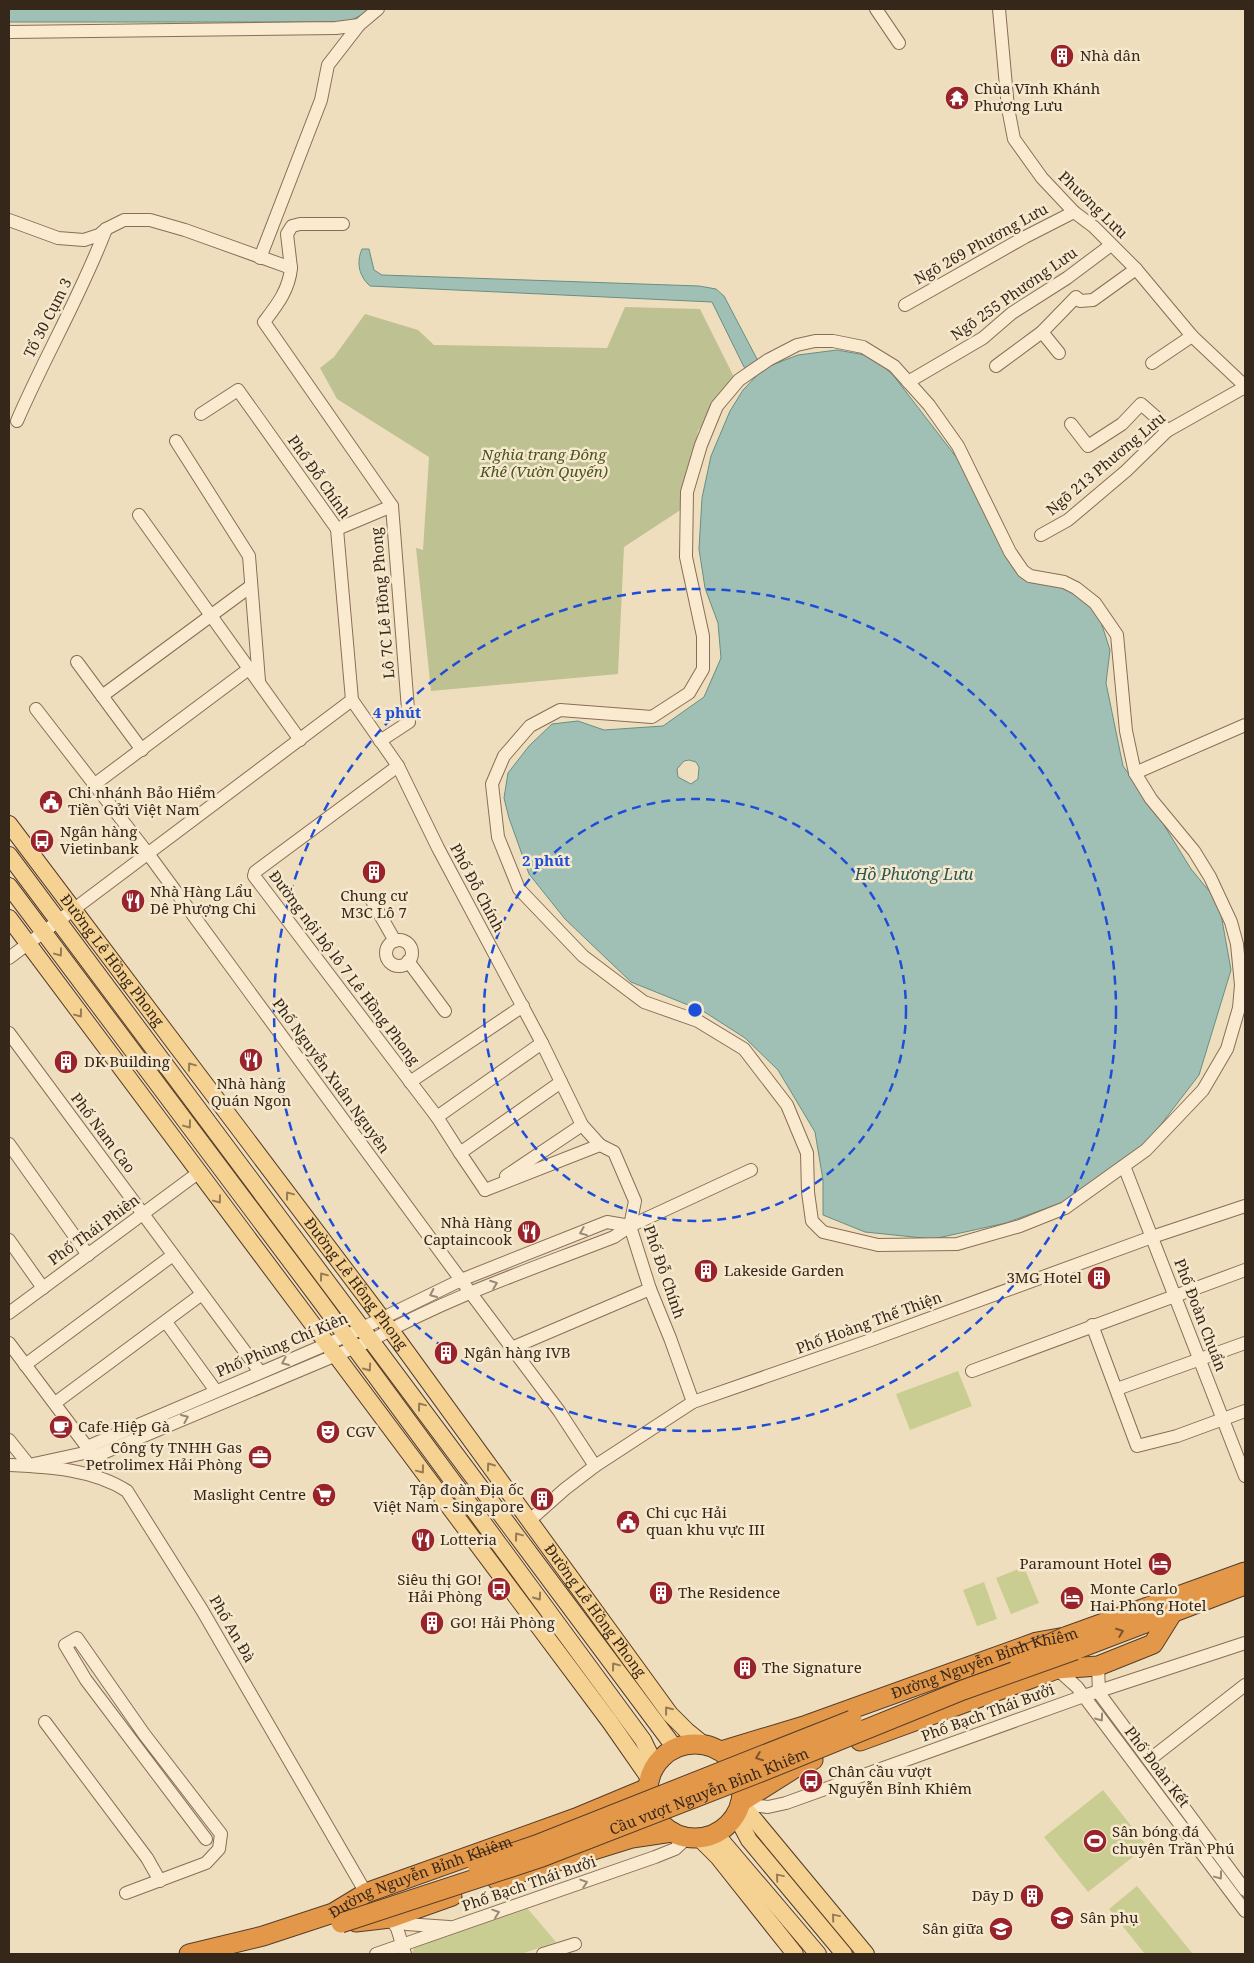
<svg xmlns="http://www.w3.org/2000/svg" width="1254" height="1963" viewBox="0 0 1254 1963" font-family="'Noto Serif',serif">
<style>
.green{fill:#c9cd91}
.cemetery{fill:#bec191}
.water{fill:#a1c0b5;stroke:#688e83;fill-rule:evenodd}
.lines{fill:none;stroke-linecap:round;stroke-linejoin:round}
.minor-casing{stroke:#886e56;stroke-width:14}
.major-casing{stroke:#553c2a;stroke-width:18}
.highway-casing{stroke:#553c2a;stroke-width:21}
.minor{stroke:#faebd0;stroke-width:12}
.major{stroke:#f5d192;stroke-width:16}
.highway{stroke:#e39849;stroke-width:19}
.highway-bridge-casing{stroke:#553c2a;stroke-width:21;stroke-linecap:butt}
.highway-bridge{stroke:#e39849;stroke-width:19}
.oneway{stroke:#967c56}
.oneway2{stroke:#988976}
.oneway3{stroke:#7b542d}
.ring{fill:none;stroke:#1d4ed8;stroke-width:2.5;stroke-dasharray:9 6}
.labels{text-anchor:middle;stroke-width:5;stroke-linejoin:round;paint-order:stroke}
.poi-label{font-size:15px;fill:#36271b;stroke:#f6e8cd;text-anchor:start}
.street-label{font-size:15px;fill:#36271b;stroke:#f6e8cd}
.park-label{font-size:15px;font-style:italic;fill:#495321;stroke:#f6e8cd}
.water-label{font-size:16px;font-style:italic;fill:#295752;stroke:#f6e8cd}
.centre{fill:#1d4ed8;stroke:#f6e8cd;stroke-width:2.5}
.ring-label{font-size:15px;text-anchor:middle;font-weight:bold;fill:#1d4ed8;stroke:#f6e8cd;stroke-width:5;stroke-linejoin:round;paint-order:stroke}
</style>
<rect width="100%" height="100%" fill="#efdebd"/>
<g class="green">
<path d="M958,1371L972,1406L910,1430L896,1394Z"/>
<path d="M1024,1567L1039,1603L1011,1614L996,1578Z"/>
<path d="M984,1582L997,1619L977,1626L963,1590Z"/>
<path d="M1103,1790L1147,1846L1088,1892L1044,1837Z"/>
<path d="M1137,1886L1193,1954H1145L1109,1909Z"/>
<path d="M528,1909L556,1942L521,1954H412L414,1948L419,1946Z"/>
</g>
<path class="cemetery" d="M625,307L700,309L735,379L698,431L682,509L624,547L618,674L431,691L416,548L423,550L429,457L337,399L320,368L334,357L365,314L418,330L434,345L607,348Z"/>
<g class="water">
<path d="M9,9H372L350,21L333,22H9Z"/>
<path d="M362,249H369L374,270L382,275L699,286L716,289L724,296L757,359L756,367L751,370L744,367L712,302L370,286C359,276 356,263 362,249Z"/>
<path d="M837,350L871,356L893,375L967,471L1021,576L1070,589L1090,604L1101,622L1110,650L1106,683L1123,766L1159,817L1191,869L1219,903L1231,970L1199,1075L1146,1144L1066,1201L1006,1223L933,1239L865,1232L823,1215V1180L815,1132L778,1070L745,1038L703,1011L631,982L565,919L529,874L509,818L504,798L508,773L529,746L552,724L578,721L604,730L663,726L704,697L721,658L718,623L705,588L699,549L702,498L711,456L730,411L743,390L764,368L798,355ZM689,760L696,762L699,767L698,779L691,784L678,777L677,769L684,761Z"/>
</g>
<g class="lines">
<g class="minor-casing">
<g id="minor">
<path d="M876,9L899,43"/>
<path d="M999,9L1008,108L1014,139L1042,178L1074,212L1094,227L1136,269L1192,336L1245,386"/>
<path d="M9,32L336,28L359,25L378,9"/>
<path d="M9,220L58,238L84,240L99,235L106,229L124,220H150L185,230L291,268C289,290 277,305 264,322L392,506L409,722L380,741"/>
<path d="M260,258L321,100L328,65L359,25"/>
<path d="M291,268L287,234L292,226L300,224H343"/>
<path d="M905,305L1025,237L1074,212"/>
<path d="M1042,332L1059,353"/>
<path d="M815,341H833L863,347L894,366L929,405L958,446L1010,552L1023,571L1030,576L1064,582L1076,588L1095,603L1117,635L1126,731L1135,773L1151,799L1194,851L1210,877L1231,922L1237,944L1241,985L1239,1008L1227,1049L1203,1090L1146,1150L1065,1208L1020,1226L957,1244L878,1245L823,1232L812,1221L808,1192L807,1153L787,1105L744,1049L698,1021L644,1002L583,956L519,889L498,837L492,784L504,756L530,726L560,710L652,717L689,693L703,669V636L686,557L687,492L701,445L717,406L739,380L768,360L797,345Z"/>
<path d="M1152,363L1192,336"/>
<path d="M996,366L1042,332L1076,297L1080,301L1093,300L1136,269"/>
<path d="M908,382L983,338L1012,313L1067,278L1111,245"/>
<path d="M201,414L238,390L337,529L352,700L398,766L438,848L542,1043L582,1125L600,1145L614,1152L635,1201L630,1226L650,1289L670,1338L693,1402"/>
<path d="M17,421C45,356 81,295 106,229"/>
<path d="M1071,424L1088,446L1122,424L1141,404L1157,418L1167,431"/>
<path d="M176,441L249,556L259,681"/>
<path d="M139,515L300,740"/>
<path d="M337,529L392,506"/>
<path d="M1041,535L1068,520L1126,471L1167,431L1245,387"/>
<path d="M77,662L142,750"/>
<path d="M102,696L251,586"/>
<path d="M36,709L149,855L461,1280L559,1411L595,1466"/>
<path d="M398,766L255,872L254,876L437,1117"/>
<path d="M1135,773L1245,725"/>
<path d="M95,784L250,668"/>
<path d="M371,899L395,941"/>
<circle cx="399" cy="953" r="13"/>
<path d="M9,958L352,700"/>
<path d="M408,961L445,1011"/>
<path d="M9,1033L260,1372"/>
<path d="M410,1082L523,1006"/>
<path d="M9,1144L88,1255"/>
<path d="M460,1153L437,1117L542,1043"/>
<path d="M1124,1166L1245,1476"/>
<path d="M506,1176L582,1125"/>
<path d="M485,1190L460,1153L561,1082"/>
<path d="M485,1190L600,1145"/>
<path d="M9,1240L43,1288"/>
<path d="M9,1313L198,1173"/>
<path d="M166,1322L216,1391"/>
<path d="M1092,1325L1137,1446L1177,1436L1245,1411"/>
<path d="M9,1343L87,1447L90,1454"/>
<path d="M514,1347L650,1289"/>
<path d="M25,1365L173,1255"/>
<path d="M972,1371L1245,1270"/>
<path d="M1117,1389L1245,1343"/>
<path d="M55,1403L202,1294"/>
<path d="M9,1440L29,1465L89,1452"/>
<path d="M87,1447L346,1336L461,1280L607,1222L630,1226"/>
<path d="M91,1458L372,1340C448,1297 532,1269 614,1237L630,1226L751,1170"/>
<path d="M9,1465C49,1467 93,1469 127,1491L202,1610L366,1893"/>
<path d="M530,1520L565,1489L595,1466L693,1402L868,1341L1152,1237L1245,1206"/>
<path d="M1098,1666L1099,1693L1245,1890"/>
<path d="M1057,1669L1077,1687L1245,1911"/>
<path d="M45,1722L147,1858L160,1881"/>
<path d="M1149,1760L1245,1685"/>
<path d="M741,1804L768,1807L786,1803L1084,1696L1245,1643"/>
<path d="M126,1893L206,1863L219,1849L221,1834L144,1734L77,1638L65,1645L86,1680L206,1839"/>
<path d="M390,1918L406,1924L449,1927"/>
<path d="M390,1918L397,1928L405,1954"/>
<path d="M376,1954L655,1857L675,1849L688,1837"/>
<path d="M543,1954L575,1944"/>
</g>
</g>
<g class="major-casing">
<g id="major">
<path id="s1" d="M9,824L390,1329L670,1714L687,1731L703,1744"/>
<path d="M9,855L675,1748"/>
<path d="M9,886L321,1302L643,1740L655,1765"/>
<path d="M9,918L610,1722L649,1778"/>
<path d="M740,1806L749,1813L866,1954"/>
<path d="M738,1811L741,1825L749,1840L844,1954"/>
<path d="M715,1833L818,1954"/>
<path d="M699,1838L718,1857L795,1954"/>
</g>
</g>
<g class="highway-casing">
<g id="highway">
<path d="M1057,1669L1098,1666L1153,1644L1173,1612"/>
<path d="M860,1741L1057,1669L1075,1650L1245,1585"/>
<circle cx="695" cy="1791" r="47"/>
<path id="s2" d="M721,1751L807,1725L1037,1642L1065,1637L1245,1572"/>
<path d="M741,1802L795,1768L813,1760"/>
<path d="M497,1880L632,1838L672,1832"/>
<path d="M356,1922L390,1918L452,1896"/>
<path id="s3" d="M189,1954L263,1936L333,1913L366,1893L576,1818L648,1788"/>
</g>
</g>
<use href="#minor" class="minor"/>
<use href="#major" class="major"/>
<use href="#highway" class="highway"/>
<g class="highway-bridge-casing">
<g id="highway-bridge">
<path d="M1019,1658L1065,1637"/>
<path d="M477,1865L536,1845L852,1720"/>
<path id="s4" d="M341,1923L542,1857L761,1772L963,1690L1075,1650"/>
</g>
</g>
<use href="#highway-bridge" class="highway-bridge"/>
</g>
<defs><path id="oneway-chevron" d="M-2-3.5L2.5 0L-2 3.5" fill="none" stroke-width="1.6" stroke-linecap="round" stroke-linejoin="round" transform="scale(1.25)"/></defs>
<g class="oneway">
<use href="#oneway-chevron" transform="translate(59 953) rotate(53)"/>
<use href="#oneway-chevron" transform="translate(79 1014) rotate(53)"/>
<use href="#oneway-chevron" transform="translate(191 1066) rotate(-127)"/>
<use href="#oneway-chevron" transform="translate(188 1125) rotate(53)"/>
<use href="#oneway-chevron" transform="translate(289 1195) rotate(-127)"/>
<use href="#oneway-chevron" transform="translate(218 1200) rotate(53)"/>
<use href="#oneway-chevron" transform="translate(323 1276) rotate(-127)"/>
<use href="#oneway-chevron" transform="translate(368 1368) rotate(55)"/>
<use href="#oneway-chevron" transform="translate(421 1406) rotate(-127)"/>
<use href="#oneway-chevron" transform="translate(490 1466) rotate(-126)"/>
<use href="#oneway-chevron" transform="translate(421 1470) rotate(53)"/>
<use href="#oneway-chevron" transform="translate(518 1536) rotate(-127)"/>
<use href="#oneway-chevron" transform="translate(538 1597) rotate(54)"/>
<use href="#oneway-chevron" transform="translate(615 1666) rotate(-127)"/>
<use href="#oneway-chevron" transform="translate(668 1710) rotate(-128)"/>
<use href="#oneway-chevron" transform="translate(779 1877) rotate(-130)"/>
<use href="#oneway-chevron" transform="translate(835 1917) rotate(-130)"/>
</g>
<g class="oneway2">
<use href="#oneway-chevron" transform="translate(583 1232) rotate(158)"/>
<use href="#oneway-chevron" transform="translate(494 1284) rotate(-21)"/>
<use href="#oneway-chevron" transform="translate(433 1294) rotate(155)"/>
<use href="#oneway-chevron" transform="translate(285 1362) rotate(157)"/>
<use href="#oneway-chevron" transform="translate(185 1418) rotate(-23)"/>
<use href="#oneway-chevron" transform="translate(1100 1718) rotate(54)"/>
<use href="#oneway-chevron" transform="translate(1219 1876) rotate(53)"/>
<use href="#oneway-chevron" transform="translate(584 1883) rotate(-19)"/>
<use href="#oneway-chevron" transform="translate(496 1913) rotate(-19)"/>
</g>
<g class="oneway3">
<use href="#oneway-chevron" transform="translate(1120 1632) rotate(-21)"/>
<use href="#oneway-chevron" transform="translate(759 1757) rotate(159)"/>
</g>
<g class="ring">
<circle cx="695" cy="1010" r="211"/>
<circle cx="695" cy="1010" r="421"/>
</g>
<defs>
<g id="building-disc" transform="scale(1.25)"><circle r="9.5" fill="#99232a" stroke="#f6e8cd"/><path d="M-4-6H4V6H1V3H-1V6H-4ZM-2.5-4.3h1.7v1.8h-1.7ZM.8-4.3h1.7v1.8H.8ZM-2.5-1h1.7V.8h-1.7ZM.8-1h1.7V.8H.8Z" fill="#fff"/></g>
<g id="temple-disc" transform="scale(1.25)"><circle r="9.5" fill="#99232a" stroke="#f6e8cd"/><path d="M0-6L5-2H3V0L6.5 2.5H4V6H1.5V3h-3V6H-4V2.5H-6.5L-3 0V-2H-5Z" fill="#fff"/></g>
<g id="civic-disc" transform="scale(1.25)"><circle r="9.5" fill="#99232a" stroke="#f6e8cd"/><path d="M-.6-6.5H3V-4.5H.6V-3L4-1V1h2V6H-6V1h2V-1L-.6-3ZM-1.2 2.5V6h2.4V2.5Z" fill="#fff"/></g>
<g id="bus-disc" transform="scale(1.25)"><circle r="9.5" fill="#99232a" stroke="#f6e8cd"/><path d="M-5-6H5V4H4V6H2V4H-2V6H-4V4H-5ZM-3.5-4V0h7V-4ZM-3.5 1.2v1.5H-2V1.2ZM2 1.2v1.5H3.5V1.2Z" fill="#fff"/></g>
<g id="restaurant-disc" transform="scale(1.25)"><circle r="9.5" fill="#99232a" stroke="#f6e8cd"/><path d="M-5-6h1v4h1v-4h1v4h1v-4h1v5L-1.5 .5V6h-2V.5L-5-1ZM5-6V6H3V1.5H1.5Q1.5-4 5-6Z" fill="#fff"/></g>
<g id="cafe-disc" transform="scale(1.25)"><circle r="9.5" fill="#99232a" stroke="#f6e8cd"/><path d="M-5.5-4.5H6V0H3Q3 3.5 0 3.5H-2.5Q-5.5 3.5-5.5 0ZM3-3.2v2h1.7v-2ZM-6 4.5H4V6H-6Z" fill="#fff"/></g>
<g id="theatre-disc" transform="scale(1.25)"><circle r="9.5" fill="#99232a" stroke="#f6e8cd"/><path d="M-5-5.5Q0-4 5-5.5V0Q5 5 0 6Q-5 5-5 0ZM-3.3-2.5H-1v1.5H-3.3ZM1-2.5H3.3v1.5H1ZM-2.8 1Q0 5.5 2.8 1Z" fill="#fff"/></g>
<g id="office-disc" transform="scale(1.25)"><circle r="9.5" fill="#99232a" stroke="#f6e8cd"/><path d="M-6-3h4V-5.5h4V-3h4V5H-6ZM-1-4.5V-3h2v-1.5ZM-6 0V1H6V0Z" fill="#fff"/></g>
<g id="supermarket-disc" transform="scale(1.25)"><circle r="9.5" fill="#99232a" stroke="#f6e8cd"/><path d="M-6-5.5h2.5l.6 2H6L4.5 2H-2.5L-4.4-4H-6ZM-1.5 3.2a1.3 1.3 0 1 0 .1 0ZM3 3.2a1.3 1.3 0 1 0 .1 0Z" fill="#fff"/></g>
<g id="hotel-disc" transform="scale(1.25)"><circle r="9.5" fill="#99232a" stroke="#f6e8cd"/><path d="M-6-4.5h1.5V1H6V5H4.5V3h-9V5H-6ZM-4 0a1.8 1.8 0 1 1 3.6 0ZM.5 0V-2.5h3Q6-2.5 6 0Z" fill="#fff"/></g>
<g id="stadium-disc" transform="scale(1.25)"><circle r="9.5" fill="#99232a" stroke="#f6e8cd"/><path d="M0-5a6.5 5 0 1 0 0 10a6.5 5 0 1 0 0-10ZM-3.5-1.8h7v3.6h-7Z" fill="#fff"/></g>
<g id="school-disc" transform="scale(1.25)"><circle r="9.5" fill="#99232a" stroke="#f6e8cd"/><path d="M0-5L7-2L0 1L-7-2ZM-4 1L0 2.5L4 1V4Q0 6-4 4Z" fill="#fff"/></g>
</defs>
<g fill-rule="evenodd">
<use href="#building-disc" x="1062" y="56"/>
<use href="#temple-disc" x="957" y="98"/>
<use href="#civic-disc" x="51" y="802"/>
<use href="#bus-disc" x="42" y="841"/>
<use href="#building-disc" x="374" y="872"/>
<use href="#restaurant-disc" x="133" y="901"/>
<use href="#restaurant-disc" x="251" y="1060"/>
<use href="#building-disc" x="66" y="1062"/>
<use href="#restaurant-disc" x="529" y="1232"/>
<use href="#building-disc" x="706" y="1271"/>
<use href="#building-disc" x="1099" y="1278"/>
<use href="#building-disc" x="446" y="1353"/>
<use href="#cafe-disc" x="61" y="1427"/>
<use href="#theatre-disc" x="328" y="1432"/>
<use href="#office-disc" x="260" y="1457"/>
<use href="#supermarket-disc" x="324" y="1495"/>
<use href="#building-disc" x="542" y="1499"/>
<use href="#civic-disc" x="628" y="1522"/>
<use href="#restaurant-disc" x="423" y="1540"/>
<use href="#hotel-disc" x="1160" y="1564"/>
<use href="#bus-disc" x="499" y="1589"/>
<use href="#building-disc" x="661" y="1593"/>
<use href="#hotel-disc" x="1072" y="1598"/>
<use href="#building-disc" x="432" y="1623"/>
<use href="#building-disc" x="745" y="1668"/>
<use href="#bus-disc" x="811" y="1781"/>
<use href="#stadium-disc" x="1095" y="1841"/>
<use href="#building-disc" x="1032" y="1896"/>
<use href="#school-disc" x="1062" y="1918"/>
<use href="#school-disc" x="1001" y="1929"/>
</g>
<g class="labels">
<g class="poi-label">
<text x="1080" y="61">Nhà dân</text>
<text x="974" y="94">Chùa Vĩnh Khánh<tspan x="974" dy="17">Phương Lưu</tspan></text>
<text x="68" y="798">Chi nhánh Bảo Hiểm<tspan x="68" dy="17">Tiền Gửi Việt Nam</tspan></text>
<text x="60" y="837">Ngân hàng<tspan x="60" dy="17">Vietinbank</tspan></text>
<text x="150" y="897">Nhà Hàng Lẩu<tspan x="150" dy="17">Dê Phượng Chi</tspan></text>
<text x="374" y="901" text-anchor="middle">Chung cư<tspan x="374" dy="17">M3C Lô 7</tspan></text>
<text x="84" y="1067">DK Building</text>
<text x="251" y="1089" text-anchor="middle">Nhà hàng<tspan x="251" dy="17">Quán Ngon</tspan></text>
<text x="512" y="1228" text-anchor="end">Nhà Hàng<tspan x="512" dy="17">Captaincook</tspan></text>
<text x="724" y="1276">Lakeside Garden</text>
<text x="1082" y="1283" text-anchor="end">3MG Hotel</text>
<text x="464" y="1358">Ngân hàng IVB</text>
<text x="78" y="1432">Cafe Hiệp Gà</text>
<text x="346" y="1437">CGV</text>
<text x="242" y="1453" text-anchor="end">Công ty TNHH Gas<tspan x="242" dy="17">Petrolimex Hải Phòng</tspan></text>
<text x="524" y="1495" text-anchor="end">Tập đoàn Địa ốc<tspan x="524" dy="17">Việt Nam - Singapore</tspan></text>
<text x="306" y="1500" text-anchor="end">Maslight Centre</text>
<text x="646" y="1518">Chi cục Hải<tspan x="646" dy="17">quan khu vực III</tspan></text>
<text x="440" y="1545">Lotteria</text>
<text x="1142" y="1569" text-anchor="end">Paramount Hotel</text>
<text x="482" y="1585" text-anchor="end">Siêu thị GO!<tspan x="482" dy="17">Hải Phòng</tspan></text>
<text x="1090" y="1594">Monte Carlo<tspan x="1090" dy="17">Hai Phong Hotel</tspan></text>
<text x="678" y="1598">The Residence</text>
<text x="450" y="1628">GO! Hải Phòng</text>
<text x="762" y="1673">The Signature</text>
<text x="828" y="1777">Chân cầu vượt<tspan x="828" dy="17">Nguyễn Bỉnh Khiêm</tspan></text>
<text x="1112" y="1837">Sân bóng đá<tspan x="1112" dy="17">chuyên Trần Phú</tspan></text>
<text x="1014" y="1901" text-anchor="end">Dãy D</text>
<text x="1080" y="1923">Sân phụ</text>
<text x="984" y="1934" text-anchor="end">Sân giữa</text>
</g>
<g class="street-label">
<text transform="translate(1093 205) rotate(44)" y="5">Phương Lưu</text>
<text transform="translate(981 244) rotate(-29)" y="5">Ngõ 269 Phương Lưu</text>
<text transform="translate(1014 294) rotate(-35)" y="5">Ngõ 255 Phương Lưu</text>
<text transform="translate(48 318) rotate(-63)" y="5">Tổ 30 Cụm 3</text>
<text transform="translate(1106 464) rotate(-40)" y="5">Ngõ 213 Phương Lưu</text>
<text transform="translate(319 477) rotate(55)" y="5">Phố Đỗ Chính</text>
<text transform="translate(383 603) rotate(-95)" y="5">Lô 7C Lê Hồng Phong</text>
<text transform="translate(477 888) rotate(62)" y="5">Phố Đỗ Chính</text>
<text dy="5" stroke="none"><textPath href="#s1" startOffset="171">Đường Lê Hồng Phong</textPath></text>
<text transform="translate(344 968) rotate(53)" y="5">Đường nội bộ lô 7 Lê Hồng Phong</text>
<text transform="translate(331 1076) rotate(54)" y="5">Phố Nguyễn Xuân Nguyên</text>
<text transform="translate(103 1133) rotate(53)" y="5">Phố Nam Cao</text>
<text transform="translate(94 1230) rotate(-36)" y="5">Phố Thái Phiên</text>
<text transform="translate(664 1272) rotate(71)" y="5">Phố Đỗ Chính</text>
<text dy="5" stroke="none"><textPath href="#s1" startOffset="576">Đường Lê Hồng Phong</textPath></text>
<text transform="translate(1200 1315) rotate(69)" y="5">Phố Đoàn Chuẩn</text>
<text transform="translate(869 1323) rotate(-20)" y="5">Phố Hoàng Thế Thiện</text>
<text transform="translate(282 1345) rotate(-23)" y="5">Phố Phùng Chí Kiên</text>
<text dy="5" stroke="none"><textPath href="#s1" startOffset="981">Đường Lê Hồng Phong</textPath></text>
<text transform="translate(232 1629) rotate(60)" y="5">Phố An Đà</text>
<text dy="5" stroke="none"><textPath href="#s2" startOffset="278">Đường Nguyễn Bỉnh Khiêm</textPath></text>
<text transform="translate(988 1713) rotate(-20)" y="5">Phố Bạch Thái Bưởi</text>
<text transform="translate(1157 1767) rotate(53)" y="5">Phố Đoàn Kết</text>
<text dy="5" stroke="none"><textPath href="#s4" startOffset="391">Cầu vượt Nguyễn Bỉnh Khiêm</textPath></text>
<text dy="5" stroke="none"><textPath href="#s3" startOffset="245">Đường Nguyễn Bỉnh Khiêm</textPath></text>
<text transform="translate(529 1884) rotate(-19)" y="5">Phố Bạch Thái Bưởi</text>
</g>
<g class="park-label">
<text x="544" y="460">Nghia trang Đông<tspan x="544" dy="17">Khê (Vườn Quyến)</tspan></text>
</g>
<g class="water-label">
<text x="914" y="880">Hồ Phương Lưu</text>
</g>
</g>
<circle cx="695" cy="1010" r="8" class="centre"/>
<g class="ring-label">
<text x="397" y="718">4 phút</text>
<text x="546" y="866">2 phút</text>
</g>
<rect width="1254" height="1963" fill="none" stroke="#36271b" stroke-width="20"/>
</svg>
